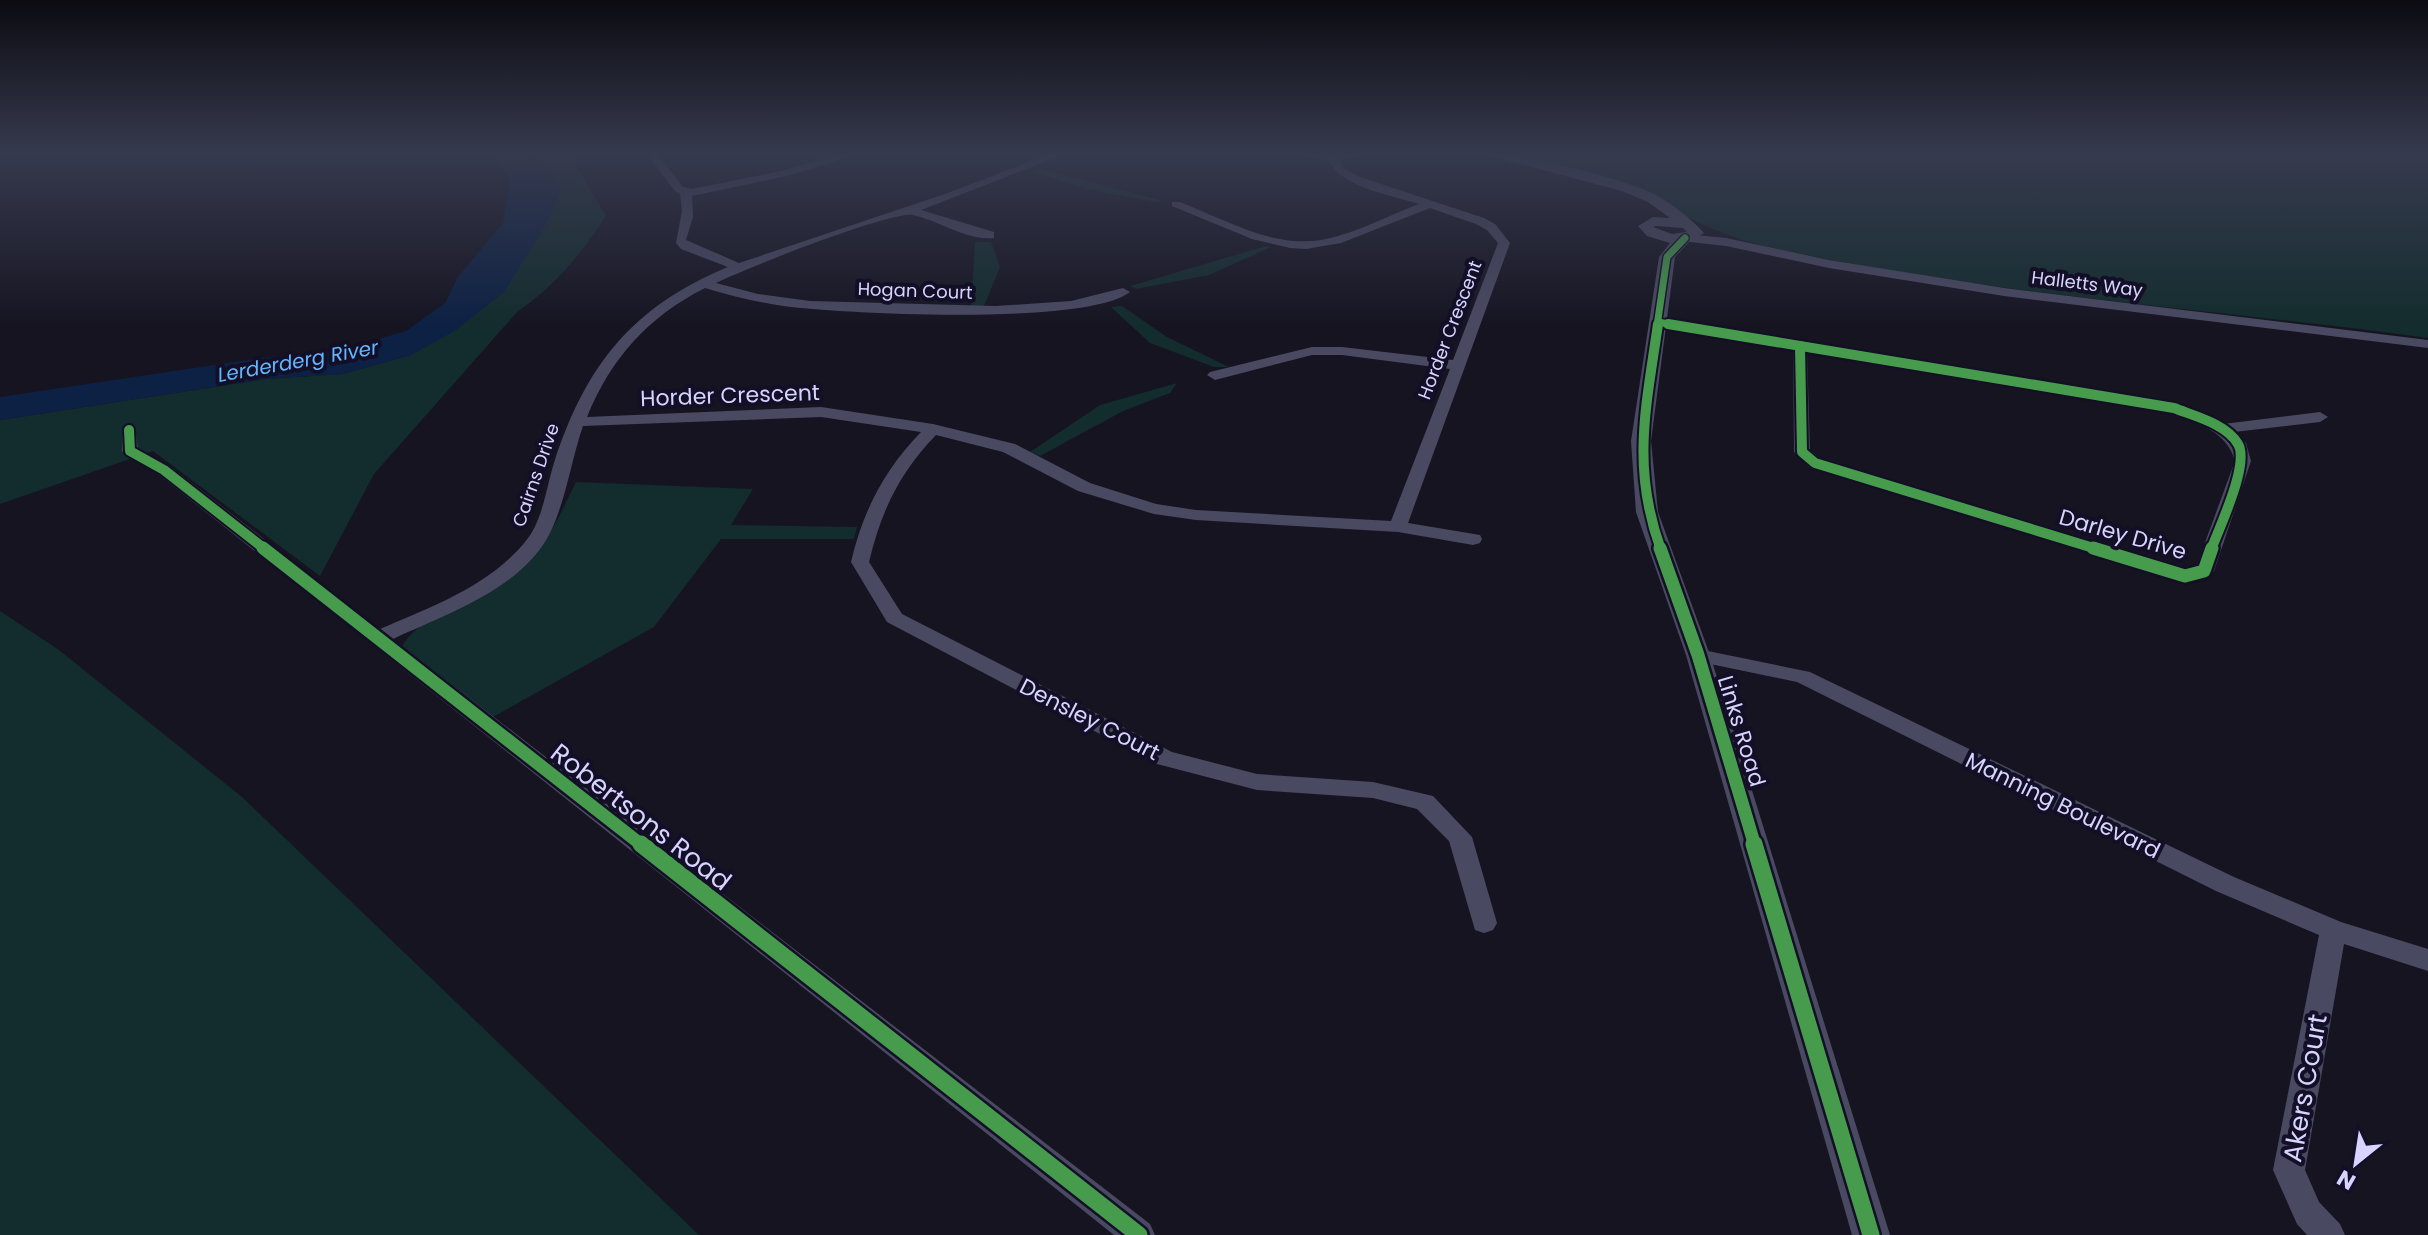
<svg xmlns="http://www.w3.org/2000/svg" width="2428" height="1235" viewBox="0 0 2428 1235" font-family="Poppins,sans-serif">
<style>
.green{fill:#132c2d}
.water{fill:#0d2144}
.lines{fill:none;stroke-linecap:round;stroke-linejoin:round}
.minor{fill:#4a4962;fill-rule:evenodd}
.tertiary{fill:#4a4962;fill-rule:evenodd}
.cycleway-far3-casing{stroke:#130f26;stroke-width:10}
.cycleway-far2-casing{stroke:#130f26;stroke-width:14}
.cycleway-far1-casing{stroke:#130f26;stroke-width:18}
.cycleway-casing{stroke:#130f26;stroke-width:22}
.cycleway-far3{stroke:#469c4c;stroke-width:7}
.cycleway-far2{stroke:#469c4c;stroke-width:10}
.cycleway-far1{stroke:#469c4c;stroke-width:13}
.cycleway{stroke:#469c4c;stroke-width:17}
.labels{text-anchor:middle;stroke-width:8;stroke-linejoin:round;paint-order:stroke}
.far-street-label{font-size:18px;fill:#d9d4ff;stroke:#130f26}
.far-water-label{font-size:20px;font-style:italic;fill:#62b6ff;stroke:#130f26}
.street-label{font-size:22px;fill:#d9d4ff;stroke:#130f26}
.near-street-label{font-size:26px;fill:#d9d4ff;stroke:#130f26}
</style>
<rect width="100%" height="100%" fill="#161421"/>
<g class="green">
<path d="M528,154H569L606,216C581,254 556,285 517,312L374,474L320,576L153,451L0,504V420L265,379L342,374L411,355L547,168Z"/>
<path d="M1495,154H2428V338C2209,308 1985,295 1769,247C1710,234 1662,202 1607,180C1573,166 1531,162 1495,154Z"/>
<path d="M1040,169L1163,201L1157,202L1086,189L1031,171Z"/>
<path d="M975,242H991L1000,267L982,311H971Z"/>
<path d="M1266,246L1271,247L1209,275L1136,289L1130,286Z"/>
<path d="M1122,306L1167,337L1229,367H1214L1150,343L1111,307Z"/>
<path d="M1177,383L1170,393L1123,411L1040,456L1030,452L1100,405Z"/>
<path d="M576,482L753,489L731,525L857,527L854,539H721L654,627L493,717L402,646C424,611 471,603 504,580C545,553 555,524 576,482Z"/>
<path d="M0,611L59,650L242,797L699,1235H0Z"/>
</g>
<path class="water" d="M489,154C529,154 538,154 561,190L547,223L504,292L456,330L411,355L342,374L265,379L0,420V397L261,358L340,350L406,331L446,302L457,278L503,223L510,179L501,165Z"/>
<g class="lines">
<g class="minor">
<path d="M647,154H658L683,187L692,189L781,171L840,154H858L787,176L692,196L693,217L686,240L739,263L945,194L1049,154H1065L921,210L994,232V238C966,241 939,220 912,215C891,211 741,270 716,283L758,294L810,301L996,306L1071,301L1123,288L1130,292C1087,326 844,314 783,306C757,302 731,296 705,288C648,317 611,358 587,417L821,407L933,424L1015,444L1090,483L1156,504L1196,510L1391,521L1450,369L1342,355H1312L1215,380L1207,375L1210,372L1312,347H1342L1453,360L1498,243L1487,230L1476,224L1430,208L1341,243L1306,249L1290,248L1252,239L1172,206V202H1180C1224,219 1272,248 1321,240C1355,234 1387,216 1419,204C1392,195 1342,188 1329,161L1292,154H1374L1340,160L1343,168L1360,177L1484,218L1495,224L1510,243L1408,523L1480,535L1482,539L1480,543L1473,545L1398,532L1196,520L1154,514L1078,491L1003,452L936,435C900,472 881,511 869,562L902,614L1172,752L1257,774L1373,782L1433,796L1472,837L1497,923L1493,930L1484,933L1475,930L1449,841L1417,809L1373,798L1257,790L1157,764L887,622L851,562C863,511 884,470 921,432L821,417L583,426C571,461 566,500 550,533C522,589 446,614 393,639L1150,1224L1155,1235H1114L158,474L122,451L123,427H135L138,449L170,466L380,629C431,607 489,586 525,542C543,521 546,488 554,463C585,367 631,307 728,267L681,249L676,243L682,211L680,193L675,191Z"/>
<path d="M1685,234L1726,238L1829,260L2004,288L2428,340V348L2004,296L1829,268L1726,246L1681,241V235Z"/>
<path d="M1658,318L2174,403L2223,424L2320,412L2328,417L2320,422L2234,432L2246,443L2251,461L2214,571L2211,575L2185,582L1809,467L1794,452L1793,349L1653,325L1651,322ZM1807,351L2170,412C2197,423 2227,431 2235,461L2196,567L2186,570L1821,459L1810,450Z"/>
<path d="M1698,649L1810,672L2234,877L2341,922L2428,949V971L2344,944L2305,1170L2319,1202L2340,1224L2345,1235H2307L2297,1224L2273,1170L2319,935L2216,891L1797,682L1691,660L1688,655Z"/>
</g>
<path class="tertiary" d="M1482,154C1522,154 1620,177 1656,195C1672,204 1692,219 1704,233L1690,241L1675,257L1651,441L1658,512L1710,655L1890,1235H1852L1686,655L1636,512L1631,441L1659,257L1670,243L1647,236L1638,226L1653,217L1670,218L1648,202L1622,191ZM1656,226L1683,228L1687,232L1672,234L1653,227Z"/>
<g class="cycleway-far3-casing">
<g id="cycleway-far3">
<path d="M1658,322L1680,326"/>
<path d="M1657,326L1667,257L1685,238"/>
</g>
</g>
<g class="cycleway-far2-casing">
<g id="cycleway-far2">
<path d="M1658,324C1646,408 1631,467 1661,550"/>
<path d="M1668,324L2174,408C2194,416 2227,424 2238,444C2250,464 2219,528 2211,550"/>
<path d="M1800,346L1802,452L1815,463L2100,550"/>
<path d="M129,430L130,451L164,470L266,550"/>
</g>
</g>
<g class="cycleway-far1-casing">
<g id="cycleway-far1">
<path d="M263,548L643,846"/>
<path d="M1660,548L1698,655L1755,846"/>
<path d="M2093,548L2185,576L2204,571L2212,548"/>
</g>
</g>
<g class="cycleway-casing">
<g id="cycleway">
<path d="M641,844L1139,1235"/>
<path d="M1754,844L1871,1235"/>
</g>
</g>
<use href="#cycleway-far3" class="cycleway-far3"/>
<use href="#cycleway-far2" class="cycleway-far2"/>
<use href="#cycleway-far1" class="cycleway-far1"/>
<use href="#cycleway" class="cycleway"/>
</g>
<linearGradient id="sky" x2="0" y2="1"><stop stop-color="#0c0b12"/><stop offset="0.47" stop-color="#363a4e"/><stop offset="1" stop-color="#363a4e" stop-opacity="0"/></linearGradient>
<rect width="2428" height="327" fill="url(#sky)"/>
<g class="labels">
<g class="far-street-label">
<text transform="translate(2087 284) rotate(7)" y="6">Halletts Way</text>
<text transform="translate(915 291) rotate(2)" y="6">Hogan Court</text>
<text transform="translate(1450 330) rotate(-69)" y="6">Horder Crescent</text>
<text transform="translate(536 475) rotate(-71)" y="6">Cairns Drive</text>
</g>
<g class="far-water-label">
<text transform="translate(298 361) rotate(-10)" y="7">Lerderderg River</text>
</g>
<g class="street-label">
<text transform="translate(730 395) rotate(-2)" y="8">Horder Crescent</text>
<text transform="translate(2123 534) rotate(16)" y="8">Darley Drive</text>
<text transform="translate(1090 719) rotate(27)" y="8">Densley Court</text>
<text transform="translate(1742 731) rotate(73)" y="8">Links Road</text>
<text transform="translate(2063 805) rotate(26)" y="8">Manning Boulevard</text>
</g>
<g class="near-street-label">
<text transform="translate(641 817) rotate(38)" y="9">Robertsons Road</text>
<text transform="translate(2305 1088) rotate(-80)" y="9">Akers Court</text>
</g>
</g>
<g transform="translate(2356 1163) rotate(210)" stroke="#130f26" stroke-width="6" paint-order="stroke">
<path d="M0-6L14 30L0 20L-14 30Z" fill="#d9d4ff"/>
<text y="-12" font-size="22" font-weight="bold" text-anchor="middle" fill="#d9d4ff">N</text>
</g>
</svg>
